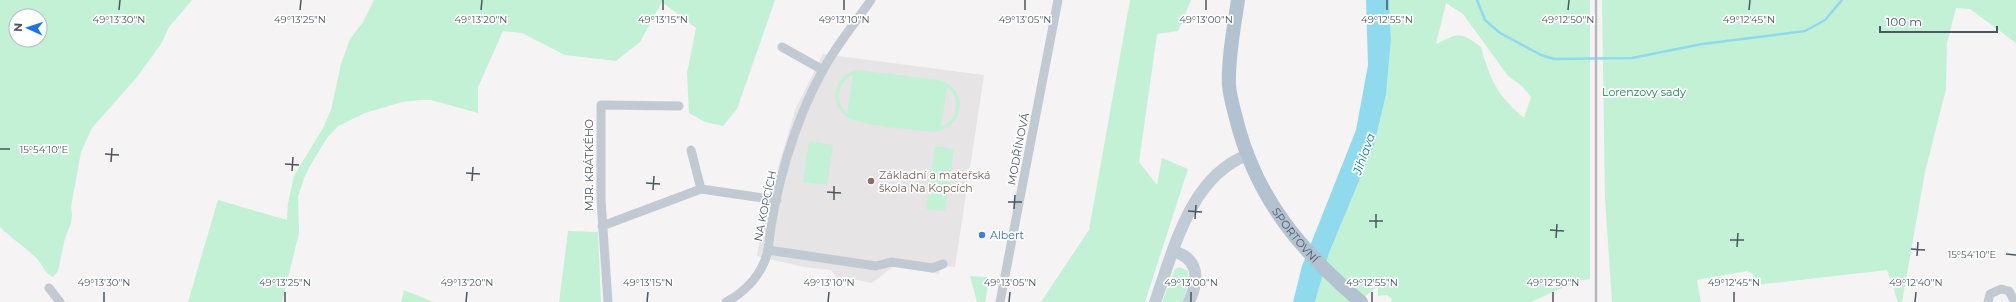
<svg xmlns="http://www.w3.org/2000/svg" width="2016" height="302" viewBox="0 0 2016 302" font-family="Montserrat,sans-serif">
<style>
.education{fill:#e6e4e5}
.green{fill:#c3f1d5;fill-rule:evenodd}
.water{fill:#90daee}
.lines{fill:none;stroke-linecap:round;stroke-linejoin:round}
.stream{stroke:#90daee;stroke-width:2.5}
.street{stroke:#c1cad2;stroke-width:9}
.secondary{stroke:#c1cbd6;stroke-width:12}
.primary{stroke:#b3c2d1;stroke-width:14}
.rail{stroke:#b5b8bd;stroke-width:2.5}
.ticks{fill:none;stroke:#4a5661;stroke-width:1.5}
.education-dot{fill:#8d6e63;stroke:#fff;stroke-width:1.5}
.shop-dot{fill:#3f7fe0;stroke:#fff;stroke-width:1.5}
.labels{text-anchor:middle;stroke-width:3.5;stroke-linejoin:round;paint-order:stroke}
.park-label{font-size:11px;fill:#17864f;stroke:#fff}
.street-label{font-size:11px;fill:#4a5661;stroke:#fff}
.education-label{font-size:11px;fill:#785e54;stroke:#fff;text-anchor:start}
.shop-label{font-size:11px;fill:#366cbe;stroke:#fff;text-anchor:start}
.water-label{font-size:12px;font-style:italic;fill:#0c7c9b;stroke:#fff}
.ticks-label{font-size:10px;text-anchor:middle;fill:#4a5661;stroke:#fff;stroke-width:3.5;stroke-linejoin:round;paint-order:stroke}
</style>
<rect width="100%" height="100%" fill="#f5f3f3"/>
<path class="education" d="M823,54L984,75L955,267L941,266L939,274L894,266L872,283L842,277L841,284L831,270L804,267L757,256L765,211L796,108Z"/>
<g class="green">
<path d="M0,0H192L169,27L161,44L137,77L92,128L81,152L71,207L72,214L71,223L65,238L58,271L53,277C46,274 43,266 38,260C27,248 12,239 0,227ZM16,16H40V40H16Z"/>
<path d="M374,0H775L737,109L723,126L705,122L689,113L687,73L696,28L662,2L640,42L616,61L565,55L522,33L503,31L478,87V113L431,100H420L402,102L365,113L338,126L327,138L311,164L304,178L298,197L299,233L282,302H188L218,200L287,220L288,203L294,176L323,128L331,110L341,64L350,39L363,22Z"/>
<path d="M1130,0H1191L1178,31L1157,34L1139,162L1157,185L1162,158L1188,169L1145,302H1041L1089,230Z"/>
<path d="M1389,0H1590V279L1577,281L1531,302H1391L1392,299L1387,295L1378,296V286L1358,302H1315L1329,253L1374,144L1386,95L1391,39ZM1446,3L1463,14L1508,76L1522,86L1531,97L1524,118C1498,96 1490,80 1481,47C1458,31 1460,33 1436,44Z"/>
<path d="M1602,0H2016V43L1970,9L1956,8L1947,43L1946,89L1925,172L1902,302H1898L1887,270L1755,285L1753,274L1747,271L1697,280L1701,302H1612L1605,199Z"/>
<path d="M857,70L939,80C970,89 965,128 934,132C916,130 863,126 849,118C839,112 833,102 836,90C838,79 846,73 857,70ZM852,75H853L847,113C833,102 838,83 852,75ZM947,87C962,98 958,120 941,127Z"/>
<path d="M809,141L833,145L827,185L803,182Z"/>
<path d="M935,146L954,149L945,211L926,209Z"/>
<path d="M568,231L598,232L601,302H559Z"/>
<path d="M1179,267L1188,271V285L1183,302H1162L1175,269Z"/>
<path d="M970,276L987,277L989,280L985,302H977Z"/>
<path d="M404,290L433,302H401Z"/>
</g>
<path class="water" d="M1366,0H1389L1391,39L1386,95L1374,145L1329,253L1315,302H1293L1302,266L1356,130L1368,65Z"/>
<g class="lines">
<path class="stream" d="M1477,0L1485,20L1500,33L1541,55L1554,59L1632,58L1702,44L1805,31L1825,20L1842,0"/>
<g class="street">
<path d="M871,0C855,23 836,46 823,70C794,122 774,191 768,250L876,266L891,262L933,268L943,264"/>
<path d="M782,47L823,70"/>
<path d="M691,150L701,189"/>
<path d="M602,226L701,189L777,200"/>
<path d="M49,288L60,302"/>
<path d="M608,302L601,200V105L679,106"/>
<path d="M726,302C747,291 763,273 768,250"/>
<path d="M1000,302L1058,0"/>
<path d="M1988,302L1990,294L2001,289L2009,291L2015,302"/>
</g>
<g class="secondary">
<path d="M1173,251C1200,259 1199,280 1189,302"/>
<path d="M1155,302C1174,250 1189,178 1247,155"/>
</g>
<path class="primary" id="s1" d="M1238,0C1234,27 1228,57 1229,85C1230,99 1235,113 1238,126C1259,202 1302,252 1361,302"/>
<path class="rail" d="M1596,0V302"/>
</g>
<path class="ticks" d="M119,10L120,0M300,10L301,0M481,10L482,0M663,10V0M844,10V0M1025,10V0M1206,10V0M1387,10V0M1568,10L1569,0M1749,10L1750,0M0,149H10M105,154L119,155M111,162L112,148M285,164L299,165M292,171L293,157M466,173L480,174M472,181L473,167M646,183L660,184M653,190L654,176M827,192L841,193M834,200V186M1008,202H1022M1014,209L1015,195M1188,211L1202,212M1195,219L1196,205M1369,221H1383M1376,228V214M1550,230L1564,231M1556,238L1557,224M1730,240H1744M1737,247L1738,233M1911,249L1925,250M2006,254L2016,255M1917,256L1918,242M104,302V292M285,302V292M466,302L467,292M647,302L648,292M828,302L829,292M1009,302L1010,292M1191,302V292M1372,302V292M1553,302V292M1734,302V292M1915,302L1916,292"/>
<circle class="education-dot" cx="871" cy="181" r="4"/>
<circle class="shop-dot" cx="982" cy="235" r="4"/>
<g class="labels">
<g class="park-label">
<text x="1644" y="96">Lorenzovy sady</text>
</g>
<g class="street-label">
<text transform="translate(1018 149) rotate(-79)" y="4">MODŘÍNOVÁ</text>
<text transform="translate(589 165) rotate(-90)" y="4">MJR. KRÁTKÉHO</text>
<text transform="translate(765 206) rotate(-78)" y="4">NA KOPCÍCH</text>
<text dy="4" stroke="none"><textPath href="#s1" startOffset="252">SPORTOVNÍ</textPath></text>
</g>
<g class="education-label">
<text x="879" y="179">Základní a mateřská<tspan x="879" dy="13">škola Na Kopcích</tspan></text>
</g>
<g class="shop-label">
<text x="990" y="239">Albert</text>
</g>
<g class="water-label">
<text transform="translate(1364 154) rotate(-70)" y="4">Jihlava</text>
</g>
</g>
<g class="ticks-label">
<text x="119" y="23">49°13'30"N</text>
<text x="300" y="23">49°13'25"N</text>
<text x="481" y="23">49°13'20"N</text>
<text x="663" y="23">49°13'15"N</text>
<text x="844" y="23">49°13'10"N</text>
<text x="1025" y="23">49°13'05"N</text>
<text x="1206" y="23">49°13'00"N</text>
<text x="1387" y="23">49°12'55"N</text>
<text x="1568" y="23">49°12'50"N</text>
<text x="1749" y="23">49°12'45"N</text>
<text x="44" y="153">15°54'10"E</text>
<text x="1972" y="258">15°54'10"E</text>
<text x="104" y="286">49°13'30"N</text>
<text x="285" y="286">49°13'25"N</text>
<text x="467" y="286">49°13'20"N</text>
<text x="648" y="286">49°13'15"N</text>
<text x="829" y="286">49°13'10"N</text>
<text x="1010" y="286">49°13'05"N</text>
<text x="1191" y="286">49°13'00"N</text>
<text x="1372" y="286">49°12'55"N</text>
<text x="1553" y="286">49°12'50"N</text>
<text x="1734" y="286">49°12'45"N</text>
<text x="1916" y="286">49°12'40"N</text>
</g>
<g transform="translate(28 28) rotate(273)"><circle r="19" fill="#ffffff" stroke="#b7bbc0"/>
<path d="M0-3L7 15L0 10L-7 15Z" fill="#1a73e8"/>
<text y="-6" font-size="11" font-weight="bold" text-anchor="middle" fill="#4a5661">N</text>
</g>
<path d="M1880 26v6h117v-6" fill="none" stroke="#4a5661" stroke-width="2"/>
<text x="1886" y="26" font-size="12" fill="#4a5661" stroke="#ffffff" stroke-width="3" paint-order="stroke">100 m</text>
</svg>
